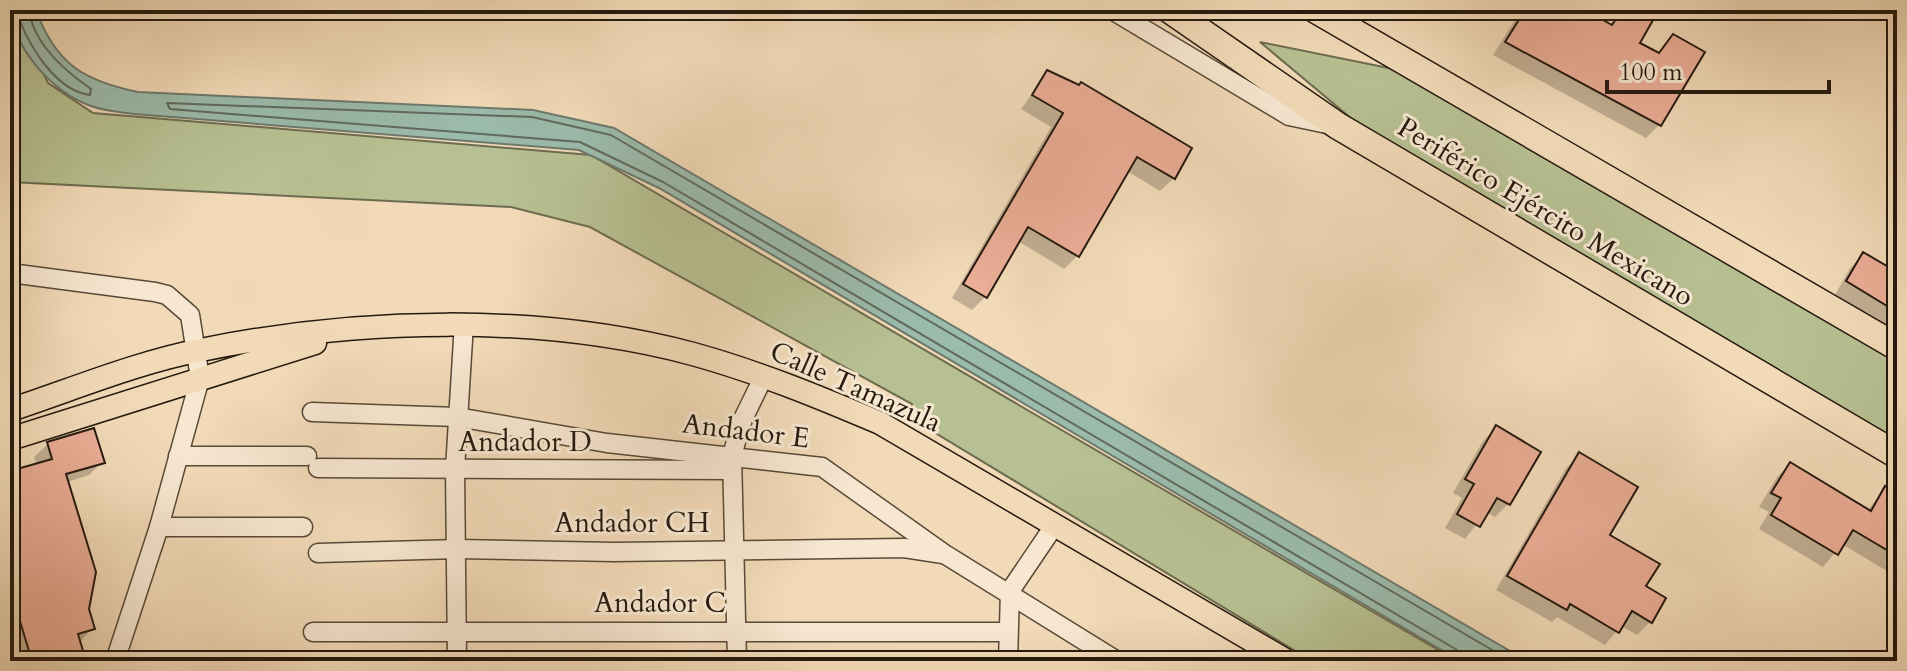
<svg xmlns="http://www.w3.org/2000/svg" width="1907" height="671" viewBox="0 0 1907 671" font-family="Cardo,serif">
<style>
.green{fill:#b7c092;stroke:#6e6c50;stroke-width:2}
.water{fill:#9bbbac;stroke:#6c7a6d;stroke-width:2}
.shadow{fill:#0003}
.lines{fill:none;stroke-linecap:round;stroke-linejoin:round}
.shore{stroke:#606a5d;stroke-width:2}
.building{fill:#eaad96;stroke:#25190e;stroke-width:2}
.minor-casing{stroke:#584938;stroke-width:21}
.major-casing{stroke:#25190e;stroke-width:25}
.highway-casing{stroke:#25190e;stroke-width:29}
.minor{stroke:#f7e7d1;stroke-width:18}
.major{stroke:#f2dab8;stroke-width:22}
.highway{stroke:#f2dab8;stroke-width:26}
.labels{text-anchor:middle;stroke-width:6;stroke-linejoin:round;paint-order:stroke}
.street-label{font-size:28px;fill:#25190e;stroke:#f7e7d1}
</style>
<rect width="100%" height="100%" fill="#f2dab8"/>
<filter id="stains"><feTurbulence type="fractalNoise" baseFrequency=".0025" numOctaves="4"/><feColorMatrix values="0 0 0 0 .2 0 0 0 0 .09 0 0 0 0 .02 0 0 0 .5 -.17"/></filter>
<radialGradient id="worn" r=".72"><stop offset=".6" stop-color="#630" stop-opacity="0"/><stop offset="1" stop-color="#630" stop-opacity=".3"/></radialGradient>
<g class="green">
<path d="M10,10H14L48,83L93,113L591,155L1457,661H1312L909,417L912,404L590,227L511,207L10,182Z"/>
<path d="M1260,42L1423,75L1897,350V450L1377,140Z"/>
</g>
<path class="water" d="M10,10H36C56,65 85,81 138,92L533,110L614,128L1527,661H1460L659,188L579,150L134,114C120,112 104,111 91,106C52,92 16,51 10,10Z"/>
<g class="shadow">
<path d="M1395,10H1411L1405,16Z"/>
<path d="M1521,10H1581L1609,26L1622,10H1633L1637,44L1657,54L1673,36L1659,125L1646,138L1493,55Z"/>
<path d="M1048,72L1174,178L1160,191L1127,171L1078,255L1064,269L1018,241L985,297L972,310L952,298L1051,127L1021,109Z"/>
<path d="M1863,255L1897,275V333L1835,295L1850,268Z"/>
<path d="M1496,428L1508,504L1495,517L1486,512L1465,539L1445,528L1462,498L1453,493L1483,441Z"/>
<path d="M48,444L102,462L89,475L67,482L93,628L79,643L84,661H15L10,643V474L37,466L34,457Z"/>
<path d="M1580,455L1608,535L1644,587L1650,622L1637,635L1621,626L1605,645L1557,617L1552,622L1496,590L1566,468Z"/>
<path d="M1790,464L1867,511L1885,489L1897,495V577L1842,544L1823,567L1759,529L1769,512L1759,507L1777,477Z"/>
</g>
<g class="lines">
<g class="shore">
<path d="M10,17L20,21C31,49 57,91 90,95L91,89C65,71 33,44 29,10"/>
<path d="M1462,661L1457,650L663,182L580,142L170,109L167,103L532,117L611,135L1511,661"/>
</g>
</g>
<g class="building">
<path d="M1525,10H1585L1612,25L1622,10H1637L1653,20L1640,43L1659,53L1673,34L1705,52L1661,126L1505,42Z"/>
<path d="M1047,70L1079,85L1081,82L1192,148L1175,179L1137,157L1079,257L1028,227L987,298L963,284L1063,113L1032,95Z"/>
<path d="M1863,252L1897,272V312L1846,281Z"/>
<path d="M1496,425L1541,452L1510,505L1497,498L1480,527L1457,514L1474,484L1465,479Z"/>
<path d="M94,428L105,463L66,474L96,572L89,609L95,629L78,634L86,661H32L10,588V471L52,459L47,442Z"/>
<path d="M1579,452L1638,487L1610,535L1660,564L1646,586L1666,598L1652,623L1632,611L1619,633L1570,604L1567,610L1507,576Z"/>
<path d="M1790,462L1871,511L1885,486L1897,493V556L1853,530L1838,555L1771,515L1781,498L1771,493Z"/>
</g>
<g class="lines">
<g class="minor-casing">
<g id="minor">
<path d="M1112,10L1289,116L1327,124"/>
<path d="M10,273L155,292L167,295L190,315L200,378L159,527L115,661"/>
<path d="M312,412L457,417L607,443L822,467L946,555L1117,661"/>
<path d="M178,456H307"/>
<path d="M318,468L731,470"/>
<path d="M159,527H303"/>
<path d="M318,553L458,549L614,552L904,548L943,554"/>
<path d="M313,632H1008"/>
<path d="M457,661L455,469L464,323"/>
<path d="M737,661L732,455L743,419L764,376"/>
<path d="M1008,661L1010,591L1054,526"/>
</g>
</g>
<g class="major-casing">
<g id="major">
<path d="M10,410C71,390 138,362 201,350C357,318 539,313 693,354C758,372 819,397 880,423L1287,661"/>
<path d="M10,439L315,343"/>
</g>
</g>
<g class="highway-casing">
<g id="highway">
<path d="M1170,10L1338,126L1897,455"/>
<path d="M1316,10L1897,347"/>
</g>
</g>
<use href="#minor" class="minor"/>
<use href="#major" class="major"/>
<use href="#highway" class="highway"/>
</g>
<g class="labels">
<g class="street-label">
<text transform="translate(1546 211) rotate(31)" y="10">Periférico Ejército Mexicano</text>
<text transform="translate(856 386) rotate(24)" y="10">Calle Tamazula</text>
<text transform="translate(746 430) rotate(7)" y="10">Andador E</text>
<text x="525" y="451">Andador D</text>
<text x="632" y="532">Andador CH</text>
<text x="660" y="612">Andador C</text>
</g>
</g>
<rect width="1907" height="671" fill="none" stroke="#f2dab8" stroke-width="40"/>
<rect x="12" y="12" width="1883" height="647" fill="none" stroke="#25190e" stroke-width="4"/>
<rect x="20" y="20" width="1867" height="631" fill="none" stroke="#25190e" stroke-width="2"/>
<path d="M1607 80v12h222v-12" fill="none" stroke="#25190e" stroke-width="4"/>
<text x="1619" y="80" font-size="24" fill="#25190e" stroke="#f7e7d1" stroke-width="6" paint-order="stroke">100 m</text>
<rect width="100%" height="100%" filter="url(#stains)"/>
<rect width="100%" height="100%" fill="url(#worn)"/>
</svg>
